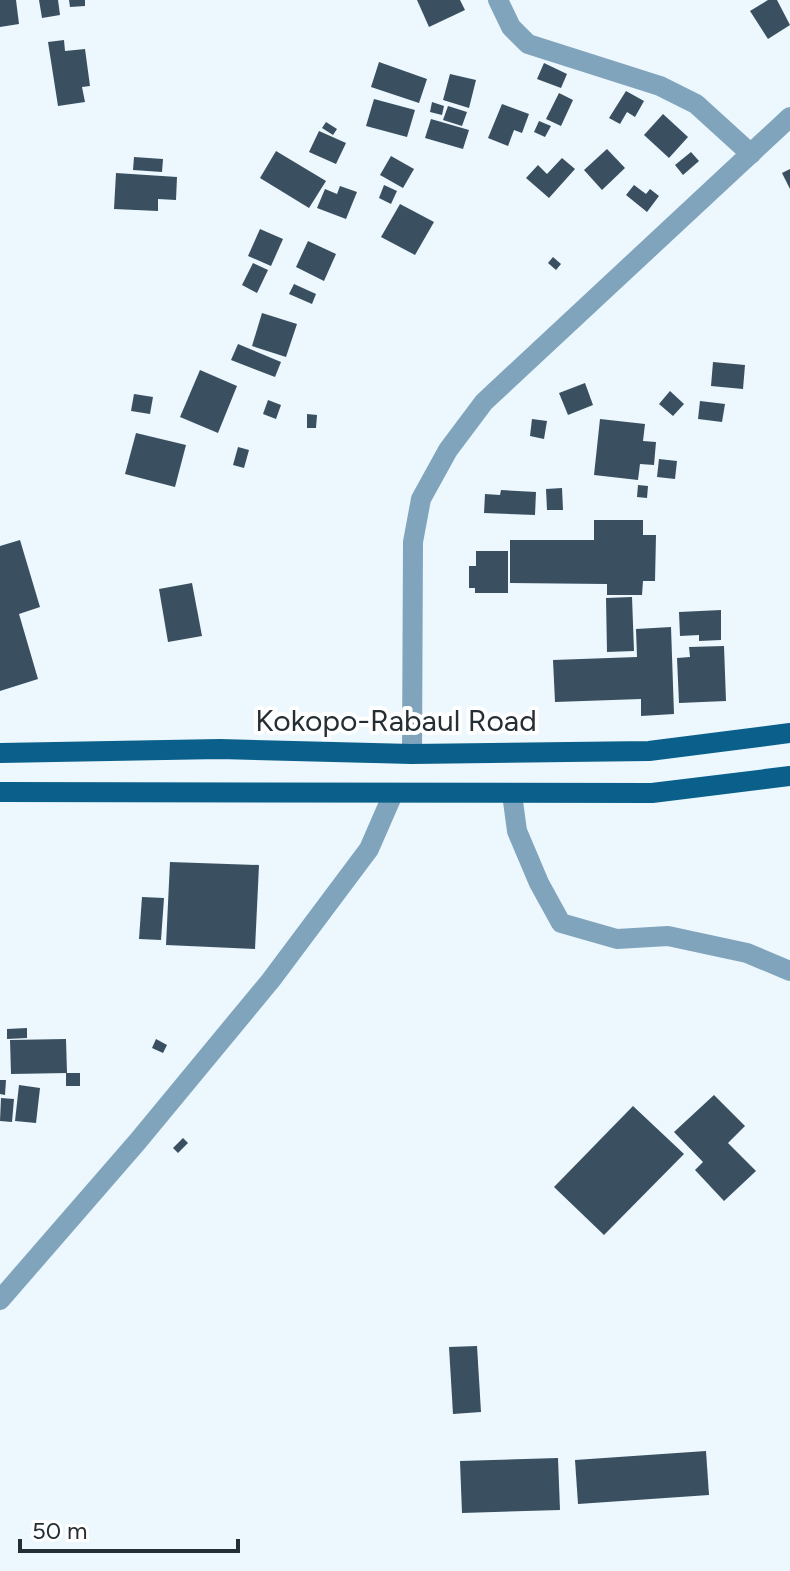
<svg xmlns="http://www.w3.org/2000/svg" width="790" height="1571" viewBox="0 0 790 1571" font-family="Figtree,sans-serif">
<style>
.building{fill:#3a5060}
.lines{fill:none;stroke-linecap:round;stroke-linejoin:round}
.minor{stroke:#81a4bd;stroke-width:20}
.major{stroke:#0a608b;stroke-width:20}
.labels{text-anchor:middle;stroke-width:8;stroke-linejoin:round;paint-order:stroke}
.street-label{font-size:30px;fill:#242e35;stroke:#fff}
</style>
<rect width="100%" height="100%" fill="#ecf7fe"/>
<g class="building">
<path d="M0,0H16L19,24L0,27Z"/>
<path d="M39,0H58L60,15L42,18Z"/>
<path d="M69,0H85V6L70,7Z"/>
<path d="M417,0H460L465,10L429,27Z"/>
<path d="M768,0H777L790,25L768,39L750,11Z"/>
<path d="M64,40L65,51L85,49L90,86L82,87L85,102L58,106L48,42Z"/>
<path d="M379,62L427,79L419,103L371,87Z"/>
<path d="M544,63L567,74L561,88L537,79Z"/>
<path d="M450,74L476,80L469,108L443,100Z"/>
<path d="M626,91L644,101L635,117L627,112L620,124L609,118Z"/>
<path d="M559,93L573,100L561,126L546,119Z"/>
<path d="M374,99L415,110L407,137L366,126Z"/>
<path d="M432,102L444,106L442,115L430,112Z"/>
<path d="M502,104L529,114L522,133L514,130L508,146L488,138Z"/>
<path d="M448,106L467,112L462,126L443,120Z"/>
<path d="M663,114L688,137L669,158L644,135Z"/>
<path d="M431,119L469,130L463,149L425,138Z"/>
<path d="M539,121L551,126L545,137L534,132Z"/>
<path d="M326,122L337,129L333,135L322,128Z"/>
<path d="M319,131L346,143L336,164L309,152Z"/>
<path d="M607,149L625,168L602,190L584,170Z"/>
<path d="M276,151L326,181L309,208L260,178Z"/>
<path d="M691,152L699,161L683,175L675,165Z"/>
<path d="M391,156L414,169L403,188L380,175Z"/>
<path d="M134,157L163,159L162,172L133,170Z"/>
<path d="M562,158L575,169L549,198L526,178L538,165L547,174Z"/>
<path d="M790,169V189L782,173Z"/>
<path d="M116,173L177,177L176,200L158,199V211L114,209Z"/>
<path d="M384,185L397,191L391,204L379,198Z"/>
<path d="M634,185L646,194L650,189L659,196L647,212L626,195Z"/>
<path d="M340,186L357,192L346,219L317,208L325,189L337,194Z"/>
<path d="M400,204L434,222L415,255L381,237Z"/>
<path d="M260,229L283,239L271,266L248,256Z"/>
<path d="M308,241L336,254L324,281L296,267Z"/>
<path d="M553,257L561,264L556,270L548,263Z"/>
<path d="M253,263L268,270L257,293L242,285Z"/>
<path d="M294,284L316,294L312,304L289,294Z"/>
<path d="M262,313L297,324L286,357L252,346Z"/>
<path d="M238,344L281,362L275,377L231,360Z"/>
<path d="M713,362L745,365L743,389L711,386Z"/>
<path d="M200,370L237,386L218,433L180,417Z"/>
<path d="M585,383L593,405L568,415L559,393Z"/>
<path d="M670,391L684,404L673,416L659,404Z"/>
<path d="M134,394L153,397L150,414L131,411Z"/>
<path d="M268,400L281,405L276,419L263,414Z"/>
<path d="M700,401L725,404L722,422L698,419Z"/>
<path d="M307,414L317,415L316,428H307Z"/>
<path d="M532,419L547,421L544,439L530,436Z"/>
<path d="M600,419L645,424L643,441L656,442L654,465L640,464L638,480L594,475Z"/>
<path d="M136,433L186,445L175,487L125,474Z"/>
<path d="M238,447L249,450L244,468L233,465Z"/>
<path d="M659,459L677,461L675,479L657,477Z"/>
<path d="M638,485L648,486L647,498L637,497Z"/>
<path d="M562,488L563,510H547L546,489Z"/>
<path d="M501,490L536,492L535,515L484,513L485,494L500,495Z"/>
<path d="M594,520H643V535H656L655,581H643L642,595H607V584L510,583V540H594Z"/>
<path d="M20,540L40,607L19,614L38,679L0,691V546Z"/>
<path d="M476,551H508V593H475V588H469V566H476Z"/>
<path d="M192,583L202,636L168,642L159,589Z"/>
<path d="M632,597L634,651L607,652L606,598Z"/>
<path d="M721,610V640L699,641V635L680,636L679,612Z"/>
<path d="M671,627L674,714L641,716V699L555,702L553,660L637,657L636,629Z"/>
<path d="M724,646L726,701L679,703L677,658L690,657L689,647Z"/>
<path d="M170,862L259,865L255,949L166,945Z"/>
<path d="M142,897L164,898L161,940L139,939Z"/>
<path d="M27,1028V1038L7,1039V1029Z"/>
<path d="M66,1039L67,1073L11,1074L10,1040Z"/>
<path d="M156,1039L167,1045L163,1053L152,1048Z"/>
<rect x="66" y="1073" width="14" height="13"/>
<path d="M0,1080H6L5,1095L0,1094Z"/>
<path d="M19,1085L40,1088L36,1123L15,1121Z"/>
<path d="M714,1095L745,1126L728,1143L756,1171L724,1201L695,1170L703,1162L674,1132Z"/>
<path d="M1,1098L14,1099L12,1122L0,1121Z"/>
<path d="M633,1106L684,1154L604,1235L554,1187Z"/>
<path d="M183,1138L188,1143L178,1153L173,1148Z"/>
<path d="M477,1346L481,1412L453,1414L449,1347Z"/>
<path d="M706,1451L709,1495L578,1504L575,1460Z"/>
<path d="M558,1458L560,1510L462,1513L460,1461Z"/>
</g>
<g class="lines">
<g class="minor">
<path d="M498,0L511,27L528,44L660,86L696,104L751,154"/>
<path d="M412,754L413,542L421,499L448,450L484,402L790,117"/>
<path d="M512,794L517,831L539,883L561,923L617,939L668,936L747,953L790,971"/>
<path d="M0,1300L138,1141L271,980L369,849L393,794"/>
</g>
<g class="major">
<path d="M0,753L220,749L412,754L649,751L790,733"/>
<path d="M0,792L652,793L790,776"/>
</g>
</g>
<g class="labels">
<g class="street-label">
<text x="396" y="731">Kokopo-Rabaul Road</text>
</g>
</g>
<path d="M20 1539v12h218v-12" fill="none" stroke="#242e35" stroke-width="4"/>
<text x="32" y="1539" font-size="24" fill="#242e35" stroke="#ffffff" stroke-width="6" paint-order="stroke">50 m</text>
</svg>
